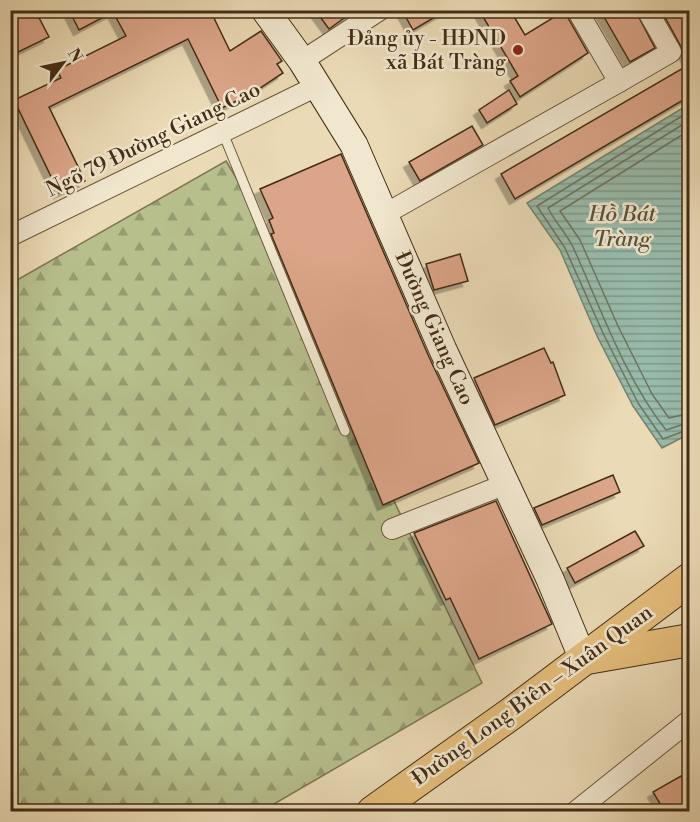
<svg xmlns="http://www.w3.org/2000/svg" width="700" height="822" viewBox="0 0 700 822" font-family="'Libre Bodoni',serif">
<style>
.forest{fill:url(#forest-firs);stroke:#7d7652;stroke-width:1.5}
.water{fill:url(#water-rules);stroke:#76826f;stroke-width:1.5}
.lines{fill:none;stroke-linecap:round;stroke-linejoin:round}
.shore{stroke:#6e7460;stroke-width:1.5}
.building{fill:#dca589;stroke:#432d16;stroke-width:1.5;filter:url(#shadow)}
.lane-casing{stroke:#6d583e;stroke-width:11}
.street-casing{stroke:#6d583e;stroke-width:22}
.secondary-casing{stroke:#432d16;stroke-width:29}
.primary-casing{stroke:#432d16;stroke-width:34}
.lane{stroke:#f1e7cf;stroke-width:9}
.street{stroke:#f1e7cf;stroke-width:20}
.secondary{stroke:#f1e7cf;stroke-width:27}
.primary{stroke:#e5bd7a;stroke-width:32}
.poi-dot{fill:#8f2418;stroke:#f1e7cf;stroke-width:2}
.labels{text-anchor:middle;stroke-width:5;stroke-linejoin:round;paint-order:stroke}
.poi-label{font-size:21px;fill:#432d16;stroke:#f1e7cf;text-anchor:end}
.street-label{font-size:21px;fill:#432d16;stroke:#f1e7cf}
.water-label{font-size:22px;font-style:italic;fill:#58503b;stroke:#f1e7cf}
</style>
<defs>
<pattern id="forest-firs" width="22" height="20" patternUnits="userSpaceOnUse" patternTransform="scale(1.5)"><rect width="22" height="20" fill="#b7bf8d"/><path d="M5 1l3.5 6h-7zM16 11l3.5 6h-7z" fill="#969c72"/></pattern>
<pattern id="water-rules" width="6" height="5" patternUnits="userSpaceOnUse" patternTransform="scale(1.5)"><rect width="6" height="5" fill="#98bbab"/><path d="M0 2.5h6" fill="none" stroke="#7e988a"/></pattern>
<filter id="shadow"><feDropShadow dx="-5.5" dy="5.5" stdDeviation="0" flood-color="#0004"/></filter>
</defs>
<rect width="100%" height="100%" fill="#eadab5"/>
<filter id="stains"><feTurbulence type="fractalNoise" baseFrequency=".00333" numOctaves="4"/><feColorMatrix values="0 0 0 0 .2 0 0 0 0 .09 0 0 0 0 .02 0 0 0 .5 -.17"/></filter>
<radialGradient id="worn" r=".72"><stop offset=".6" stop-color="#630" stop-opacity="0"/><stop offset="1" stop-color="#630" stop-opacity=".3"/></radialGradient>
<path class="forest" d="M226,161L244,191L482,683L262,811H11L10,284Z"/>
<path class="water" d="M689,104V434L662,448L633,406L597,336L560,250L527,203Z"/>
<g class="lines">
<g class="shore">
<path d="M690,111L537,206L565,248L603,333L638,403L663,439L690,429"/>
<path d="M690,120L548,208C555,222 566,233 573,247C600,306 625,379 666,430L690,422"/>
<path d="M690,130L560,211L580,240L618,326L652,394L669,418L690,413"/>
</g>
</g>
<g class="building">
<path d="M10,10H35L49,37L10,56Z"/>
<path d="M69,10H210L230,51L261,31L282,61L277,64L283,73L251,94L222,108L188,39L49,107L85,181L59,193L14,100L61,78L57,70L126,36L113,12L79,30Z"/>
<path d="M315,10H355L329,29Z"/>
<path d="M402,10H447L413,30Z"/>
<path d="M479,10H510L525,35L564,11L588,53L520,97L510,81L518,76Z"/>
<path d="M600,10H635L655,48L630,62Z"/>
<path d="M661,10H683L690,22V63Z"/>
<path d="M690,64V96L515,199L501,174Z"/>
<path d="M509,90L517,104L487,123L479,110Z"/>
<path d="M472,126L483,145L420,181L409,162Z"/>
<path d="M341,154L429,357L479,463L383,505L271,234L274,233L269,220L273,218L260,189Z"/>
<path d="M460,254L468,281L434,290L426,264Z"/>
<path d="M544,348L551,363L553,362L565,395L495,425L474,378Z"/>
<path d="M613,475L620,492L542,525L534,508Z"/>
<path d="M496,501L552,624L479,659L450,598L446,600L414,533Z"/>
<path d="M635,531L644,546L575,583L567,568Z"/>
<path d="M681,776L690,791V812H665L653,792Z"/>
</g>
<g class="lines">
<g class="lane-casing">
<path id="lane" d="M223,133L345,431"/>
</g>
<g class="street-casing">
<g id="street">
<path d="M302,61L380,10"/>
<path d="M619,82L671,52L647,10"/>
<path d="M385,214L619,82L577,10"/>
<path d="M10,236L317,86"/>
<path d="M392,529L506,484"/>
<path d="M575,812L690,720"/>
</g>
</g>
<g class="secondary-casing">
<path id="secondary" d="M265,10L302,61L354,145L443,350L550,579L583,659"/>
</g>
<g class="primary-casing">
<g id="primary">
<path d="M587,658L690,640"/>
<path d="M373,812L512,713L690,579"/>
</g>
</g>
<use href="#lane" class="lane"/>
<use href="#street" class="street"/>
<use href="#secondary" class="secondary"/>
<use href="#primary" class="primary"/>
</g>
<circle class="poi-dot" cx="518" cy="50" r="6"/>
<g class="labels">
<g class="poi-label">
<text x="506" y="45">Đảng ủy - HĐND<tspan x="506" dy="24">xã Bát Tràng</tspan></text>
</g>
<g class="street-label">
<text transform="translate(153 139) rotate(-26)" y="7">Ngõ 79 Đường Giang Cao</text>
<text transform="translate(435 328) rotate(66)" y="7">Đường Giang Cao</text>
<text transform="translate(532 695) rotate(-36)" y="7">Đường Long Biên – Xuân Quan</text>
</g>
<g class="water-label">
<text x="622" y="221">Hồ Bát<tspan x="622" dy="25">Tràng</tspan></text>
</g>
</g>
<rect width="700" height="822" fill="none" stroke="#eadab5" stroke-width="36"/>
<rect x="12" y="12" width="676" height="798" fill="none" stroke="#432d16" stroke-width="3"/>
<rect x="18" y="18" width="664" height="786" fill="none" stroke="#432d16" stroke-width="1.5"/>
<g transform="translate(63 63) rotate(58)" stroke="#f1e7cf" stroke-width="4.5" paint-order="stroke">
<path d="M0-4.5L10 22L0 15L-10 22Z" fill="#432d16"/>
<text y="-9" font-size="16" font-weight="bold" text-anchor="middle" fill="#432d16">N</text>
</g>
<rect width="100%" height="100%" filter="url(#stains)"/>
<rect width="100%" height="100%" fill="url(#worn)"/>
</svg>
